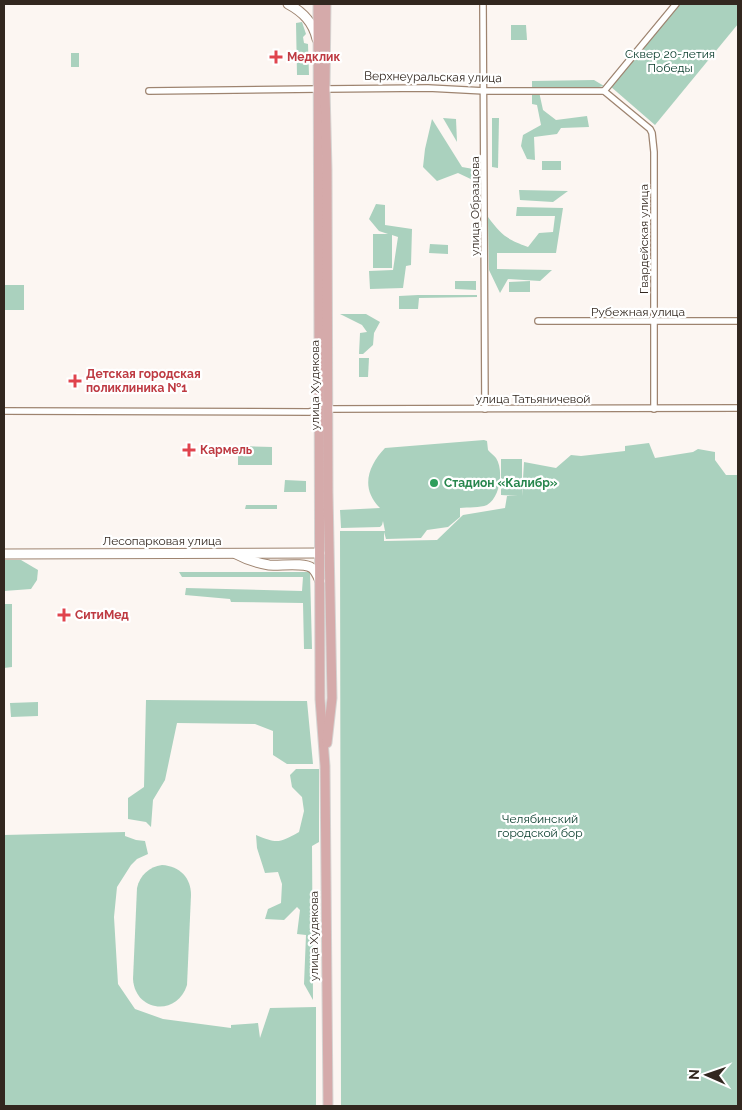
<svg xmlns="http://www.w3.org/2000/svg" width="742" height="1110" viewBox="0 0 742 1110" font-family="Raleway,sans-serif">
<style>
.green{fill:#aad1be}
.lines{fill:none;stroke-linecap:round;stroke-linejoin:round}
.minor-casing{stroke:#9e8470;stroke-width:8}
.secondary-casing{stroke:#9e8470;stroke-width:11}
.primary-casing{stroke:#d6d4d2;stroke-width:11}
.minor{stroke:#fff;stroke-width:5.5}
.secondary{stroke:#fff;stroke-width:9}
.primary{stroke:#d5aaaa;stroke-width:9}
.health-dot{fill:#e0444e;stroke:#fff;stroke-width:2}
.leisure-dot{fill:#2e9e5b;stroke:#fff;stroke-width:2}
.labels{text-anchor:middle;stroke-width:4.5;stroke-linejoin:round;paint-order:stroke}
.park-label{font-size:12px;fill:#053a29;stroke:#fff}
.health-label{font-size:12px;font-weight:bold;fill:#be3a42;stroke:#fff;text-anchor:start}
.street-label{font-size:12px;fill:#32271f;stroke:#fff}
.leisure-label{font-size:12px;font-weight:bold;fill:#27864d;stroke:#fff;text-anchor:start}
</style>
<rect width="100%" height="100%" fill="#fcf6f2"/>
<g class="green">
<path d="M679,4H738V24L655,125L610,86Z"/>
<path d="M302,22L306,34L303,37L304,43L308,44L309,75H297L296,23Z"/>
<path d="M511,25H526L527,40H511Z"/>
<rect x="71" y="53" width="8" height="14"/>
<path d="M594,80L604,86L589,89L538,87L543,110L556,120L587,116L589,127L561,128L557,134L534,137L535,160L527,159L521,146L523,135L541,125L537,105L532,104V81Z"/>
<path d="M443,118L456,119L457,142Z"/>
<path d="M492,118H499L498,168L492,167Z"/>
<path d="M432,119L462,167L479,170L477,182L458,173L437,181L423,167L425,149Z"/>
<rect x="542" y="161" width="19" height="9"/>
<path d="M519,190L568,191L553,202L520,200Z"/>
<path d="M376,204L385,205V225L412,229L411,265L406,266L403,288L370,289L369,271L393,270L398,237L392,235V268H373V234H388L379,231L369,219Z"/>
<path d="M517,207L563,208L556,253H497V269L552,270L540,281L508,279L500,293L489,270L488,217C502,236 507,239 528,247L539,233L553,232L555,216H516Z"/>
<path d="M430,244L448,245V254L429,253Z"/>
<path d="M455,281H476V290L455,289Z"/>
<path d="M530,281V292H509V282Z"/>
<rect x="4" y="285" width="20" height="25"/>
<path d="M418,295H477V297L419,298L418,309H399V296Z"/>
<path d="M340,314H366L380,322L374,333L373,345L363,354H359L360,333L367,332L362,325Z"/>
<path d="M359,358H369L368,377H359Z"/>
<path d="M484,440L487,441L488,450C490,453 494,455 496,458C504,470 500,498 487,505C480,508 468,507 460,508V517L448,527L427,530L421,538L386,539L384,532V541L437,540L463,515L505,508L507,496H518L501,495V459H522V496L524,462L556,468L571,455L581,456L625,451V446L649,443L655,458L693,452L698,449L715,452V460L726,475H738V1106H341L340,531H385L383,521L382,525L380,527L341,528L340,510L380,508C360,488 368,466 385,448Z"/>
<path d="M238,446L272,447V465H238Z"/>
<path d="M285,480L306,481V492H284Z"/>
<path d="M246,505H277V509H245Z"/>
<path d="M4,560H21L38,570L37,580L31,589L4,591Z"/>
<path d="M179,572H310L312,649H304L303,603L231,602L230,599L185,595L186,588L302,591L303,577H182Z"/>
<path d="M4,604H12V667L4,668Z"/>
<path d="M146,700L307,701L313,764H287L273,755V731L255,724L177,723L165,780L153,800L151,827L146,822L128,819V798L144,787Z"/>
<path d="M38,702V716L11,717L10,703Z"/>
<path d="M296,769H319V842L312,846L313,1000L304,984L306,935L297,934L300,910L297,907L284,920L265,919L268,909L281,903L282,884L278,872L265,873L257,848L256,835C278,844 279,843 299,832L304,811L302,797L292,787L290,775Z"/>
<path d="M125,832V836L136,840L145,841L148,854L137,859L131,865L117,887L114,917L118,984L135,1009L163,1019L231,1028V1025L258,1023L260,1038L270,1008L316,1007V1106H4V835Z"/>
<path d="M162,865C180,866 191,878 191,895L187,985C177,1017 135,1012 133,979L137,888C140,875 149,867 162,865Z"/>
</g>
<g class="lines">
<g class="minor-casing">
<g id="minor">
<path d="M483,4L485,409"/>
<path d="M325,89L428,88L485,91H604L676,4"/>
<path d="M149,91L318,89"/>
<path d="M604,91L650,129L652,133L654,152V409"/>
<path d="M538,321H738"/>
<path d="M328,409L738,408"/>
<path d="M4,411L309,412L319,410"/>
</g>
</g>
<g class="secondary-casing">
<g id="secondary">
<path d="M288,4C303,12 313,22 317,39"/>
<path d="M4,554L320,553"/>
<path d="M236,554C247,560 257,563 269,565C280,566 304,562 312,568C316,571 318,577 320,581"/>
</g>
</g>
<g class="primary-casing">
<g id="primary">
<path d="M318,4L320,699L325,766L328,1106"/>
<path d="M326,4L325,89L327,170L328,492L332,698L327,743"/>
</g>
</g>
<use href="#minor" class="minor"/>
<use href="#secondary" class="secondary"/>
<use href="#primary" class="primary"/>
</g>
<g class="health-dot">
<path d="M273.5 49.5h5v5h5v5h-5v5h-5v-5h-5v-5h5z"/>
<path d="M72.5 373.5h5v5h5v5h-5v5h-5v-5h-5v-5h5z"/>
<path d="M186.5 442.5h5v5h5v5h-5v5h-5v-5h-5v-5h5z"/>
<path d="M61.5 607.5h5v5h5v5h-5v5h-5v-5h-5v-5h5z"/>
</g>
<circle class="leisure-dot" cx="434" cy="483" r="5"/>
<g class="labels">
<g class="park-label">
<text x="670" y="58">Сквер 20-летия<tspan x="670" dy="14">Победы</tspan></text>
<text x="540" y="823">Челябинский<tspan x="540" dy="14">городской бор</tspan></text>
</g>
<g class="health-label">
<text x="287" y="61">Медклик</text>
<text x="86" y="378">Детская городская<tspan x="86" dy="14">поликлиника №1</tspan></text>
<text x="200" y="454">Кармель</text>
<text x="75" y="619">СитиМед</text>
</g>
<g class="street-label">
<text transform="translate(433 77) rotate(1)" y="4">Верхнеуральская улица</text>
<text transform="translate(475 206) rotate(-90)" y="4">улица Образцова</text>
<text transform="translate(644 239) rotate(-90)" y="4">Гвардейская улица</text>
<text x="638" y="316">Рубежная улица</text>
<text transform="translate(315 385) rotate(-90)" y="4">улица Худякова</text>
<text x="533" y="403">улица Татьяничевой</text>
<text x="162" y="545">Лесопарковая улица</text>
<text transform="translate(314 936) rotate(-90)" y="4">улица Худякова</text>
</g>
<g class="leisure-label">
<text x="444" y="487">Стадион «Калибр»</text>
</g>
</g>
<rect width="742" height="1110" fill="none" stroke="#32271f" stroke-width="10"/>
<g transform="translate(707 1075) rotate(272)" stroke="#ffffff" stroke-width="4" paint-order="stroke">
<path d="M0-4L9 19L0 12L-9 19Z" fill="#32271f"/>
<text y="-8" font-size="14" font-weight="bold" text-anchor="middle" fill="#32271f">N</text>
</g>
</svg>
